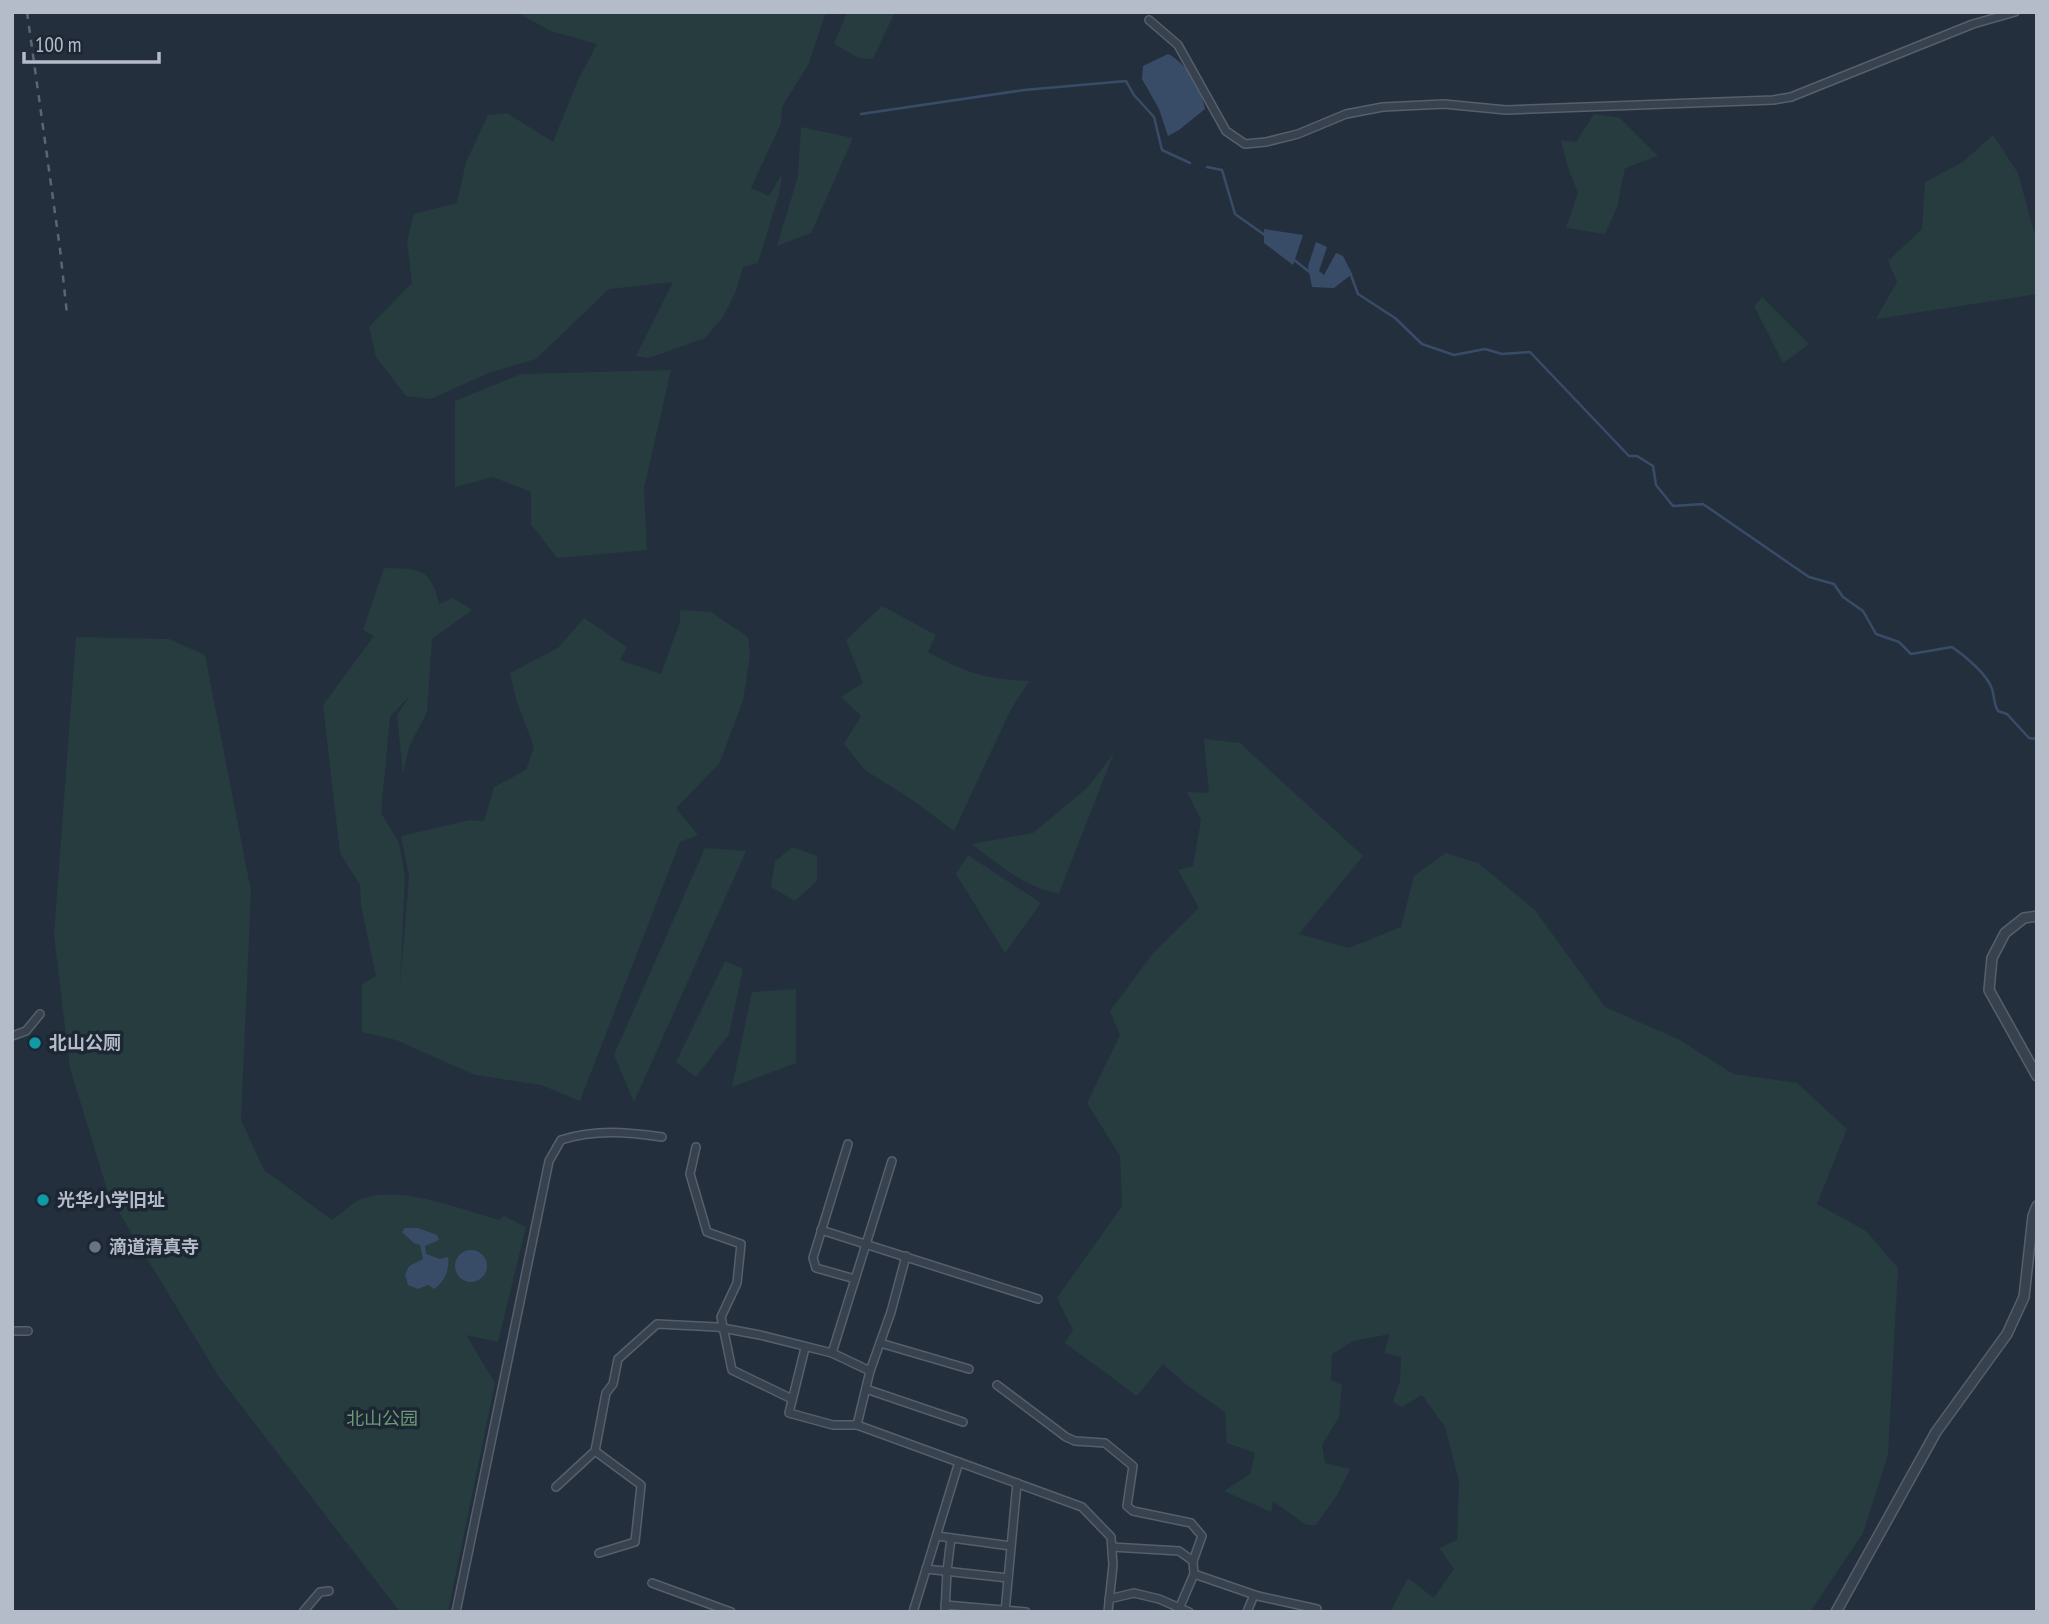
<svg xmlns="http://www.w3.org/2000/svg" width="2049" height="1624" viewBox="0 0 2049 1624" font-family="'PT Sans Narrow','Noto Sans SC',sans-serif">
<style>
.green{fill:#263c3f}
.water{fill:#394c67}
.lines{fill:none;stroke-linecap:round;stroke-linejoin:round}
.stream{stroke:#394c67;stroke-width:2.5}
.minor-casing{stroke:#565f6c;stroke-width:10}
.tertiary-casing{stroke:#565f6c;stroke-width:12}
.minor{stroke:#38414e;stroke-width:7}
.tertiary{stroke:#38414e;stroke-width:9}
.rail{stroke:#5a6575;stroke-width:2.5;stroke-dasharray:7 7;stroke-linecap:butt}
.culture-dot{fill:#0f9aa8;stroke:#1d2633;stroke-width:2.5}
.worship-dot{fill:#6b7280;stroke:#1d2633;stroke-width:2.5}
.labels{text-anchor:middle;stroke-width:7;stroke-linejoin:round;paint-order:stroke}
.poi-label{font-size:18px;font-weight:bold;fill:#b4bcc9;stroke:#1d2633;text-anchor:start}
.park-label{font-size:18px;fill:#6b9a76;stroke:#1d2633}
</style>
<rect width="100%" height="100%" fill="#242f3e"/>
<g class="green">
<path d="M516,12H826L809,63L782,107L781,123L751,188L769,196L782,174L779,194L758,263L743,267L736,291L723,317L705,338L649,358L636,356L673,282L609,289L536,359L488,373L431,399L406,396L376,357L369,327L412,283L407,241L414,214L457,203L466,162L488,115L507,113L553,142L578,80L597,44L551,31Z"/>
<path d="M847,12H895L873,59L859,58L834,44Z"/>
<path d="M1594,114L1620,118L1658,156L1625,168L1617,207L1605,234L1566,228L1578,193L1568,168L1561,140L1576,142Z"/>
<path d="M801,127L853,138L811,233L777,246L798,176Z"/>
<path d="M1993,135L2018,173L2037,243V294L1876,319L1897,282L1888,261L1922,229L1925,182L1963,162Z"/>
<path d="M1762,297L1809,344L1783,363L1754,306Z"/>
<path d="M671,370L644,488L647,550L557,558L531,524V492L493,477L455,487V401L521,374Z"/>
<path d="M384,568C418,569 431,567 439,604L453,598L472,610L432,639L427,712L409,747L403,774L397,715L410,695L390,717L381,813L399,843L405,877L400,984L409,876L401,836L470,820L484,821L494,787L526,770L534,747L516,699L510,673L558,648L584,618L627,647L620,660L661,674L680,622V610L711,612L748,637L750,655L743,701L719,764L676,808L698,835L680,842L580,1101L541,1085L475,1075L396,1040L362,1032V984L376,976L361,906L360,885L340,853L323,705L374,636L363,630Z"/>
<path d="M882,606L936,635L928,652C967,673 984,679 1029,681L1010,711L954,831L911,799L865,770L844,744L861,716L841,697L863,683L846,640Z"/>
<path d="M76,637L169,639L205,655L251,891L241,1120L264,1170L332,1220C342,1213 353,1202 364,1198C404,1186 459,1209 499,1220L504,1216L526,1227L498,1342L466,1335L495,1383L448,1612H400L219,1377L109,1196L70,1068L54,935Z"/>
<path d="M1204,739L1240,743L1363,856L1299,934L1349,948L1401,927L1414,876L1446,853L1478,863L1535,910L1605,1007L1680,1040L1733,1074L1797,1083L1847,1129L1817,1204L1866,1231L1898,1268L1888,1455L1863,1533L1810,1612H1390L1408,1578L1434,1598L1454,1569L1439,1548L1457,1540L1459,1482L1445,1427L1422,1395L1402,1407L1393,1402L1400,1381L1401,1357L1384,1353L1390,1334L1353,1341L1332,1354L1331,1380L1342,1385L1339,1417L1322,1445L1325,1463L1350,1469L1337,1495L1316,1525H1306L1273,1501L1271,1512L1224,1491L1250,1474L1255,1453L1227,1443L1225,1412L1188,1386L1163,1364L1137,1396L1065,1343L1073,1330L1057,1298L1122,1206L1120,1156L1087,1103L1120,1035L1110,1011L1154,952L1199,908L1178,870L1193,866L1201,820L1187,792L1209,793Z"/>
<path d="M1114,753L1059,893C1026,889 998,863 971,844L1033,833L1087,788Z"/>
<path d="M793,847L817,856V881L795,901L771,887L775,861Z"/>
<path d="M705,848L746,851L634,1102L614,1055Z"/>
<path d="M968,855L1041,903L1005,953L956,874Z"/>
<path d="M725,961L743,969L729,1034L696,1077L676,1062Z"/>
<path d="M796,989V1063L732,1087L752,992Z"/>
</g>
<g class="water">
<path d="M1168,54C1185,61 1202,91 1205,109L1179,130L1168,136L1159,109L1142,79L1143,66Z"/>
<path d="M1264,229L1303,235L1293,265L1264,243Z"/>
<path d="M1316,242L1327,247L1319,271L1324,275L1336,253L1343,256L1352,274L1334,288L1312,287L1308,266Z"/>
<path d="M405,1228H418L437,1235L439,1240L425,1246L426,1254L440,1259L448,1257C450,1269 444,1283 434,1289L428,1285L418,1289L408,1285L405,1275L409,1266L423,1259L420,1245L414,1243L402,1232Z"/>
<circle cx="471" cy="1266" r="16"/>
</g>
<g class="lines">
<g class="stream">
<path d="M861,114L1024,90L1126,81L1134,95L1154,117L1162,150L1190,163"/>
<path d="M1207,167L1222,170L1235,214L1266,236"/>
<path d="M1293,259L1312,274"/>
<path d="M1349,270L1358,294L1395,318L1422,344L1454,355L1485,349L1502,354L1530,352L1629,456H1637L1653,466L1656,485L1673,506L1703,504L1809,577L1834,584L1843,597L1863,611L1876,634L1899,642L1911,654L1952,647C1964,655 1988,675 1992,689C1995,697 1993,703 1998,711L2007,714L2029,738L2037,739"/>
</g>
<g class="minor-casing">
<g id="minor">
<path d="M1149,20L1178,45L1226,131L1245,144L1266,142L1298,134L1346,114L1383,107L1444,104L1506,110L1773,100L1791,97L1973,24L2015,12"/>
<path d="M12,1036L26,1031L40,1014"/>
<path d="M848,1144L813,1258L816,1268L855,1279"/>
<path d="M696,1147L690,1174L707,1232L741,1244L737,1283L721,1317L732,1370L792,1399"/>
<path d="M892,1161L832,1353L870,1371L857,1425L1082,1507L1111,1537L1113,1565L1108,1612"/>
<path d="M821,1230L1038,1299"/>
<path d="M12,1331H28"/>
<path d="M880,1343L969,1369"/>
<path d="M805,1348L789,1413L833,1425H857"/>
<path d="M870,1371L891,1312L906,1256"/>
<path d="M997,1385L1066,1437L1075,1441L1105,1443L1133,1466L1127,1506L1133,1511L1191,1523L1202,1536L1193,1561"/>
<path d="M866,1389L963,1422"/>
<path d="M595,1451L641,1485L635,1542L599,1553"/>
<path d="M556,1487L595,1451L606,1393L613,1384L618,1359L657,1324L717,1327L760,1335L832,1353"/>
<path d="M937,1536L1011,1546"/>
<path d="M1112,1547L1179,1551L1193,1561L1194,1574L1258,1596L1317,1609"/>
<path d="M926,1569L1008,1578"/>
<path d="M652,1583L731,1612"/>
<path d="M1109,1599L1134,1593L1159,1599L1189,1612"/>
<path d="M945,1605L1026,1612"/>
<path d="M1178,1611L1194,1574"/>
<path d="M303,1612L320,1592L329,1591"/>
<path d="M456,1612L549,1161L561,1140C595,1129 627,1132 662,1137"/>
<path d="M913,1612L959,1462"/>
<path d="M945,1612L947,1571L951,1538"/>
<path d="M1005,1612L1017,1483"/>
<path d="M1247,1612L1254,1595"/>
</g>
</g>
<g class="tertiary-casing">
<g id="tertiary">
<path d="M2037,916L2024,918L2005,933L1992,958L1989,990L2037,1076"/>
<path d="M1836,1612L1936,1432L2007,1334L2024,1297L2033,1216L2037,1206"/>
</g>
</g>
<use href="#minor" class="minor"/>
<use href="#tertiary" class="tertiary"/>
<path class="rail" d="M27,12L60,249L67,314"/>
</g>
<g class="culture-dot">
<circle cx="35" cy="1043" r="7"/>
<circle cx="43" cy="1200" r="7"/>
</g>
<circle class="worship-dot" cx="95" cy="1247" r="7"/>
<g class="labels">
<g class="poi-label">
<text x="49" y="1049">北山公厕</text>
<text x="57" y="1206">光华小学旧址</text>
<text x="109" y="1253">滴道清真寺</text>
</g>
<g class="park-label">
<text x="382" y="1425">北山公园</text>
</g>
</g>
<rect width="2049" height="1624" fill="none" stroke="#b4bcc9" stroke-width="28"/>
<path d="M24 52v10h135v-10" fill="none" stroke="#b4bcc9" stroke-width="3.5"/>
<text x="35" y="52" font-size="21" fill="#b4bcc9" stroke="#1d2633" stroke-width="5" paint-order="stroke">100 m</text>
</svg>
